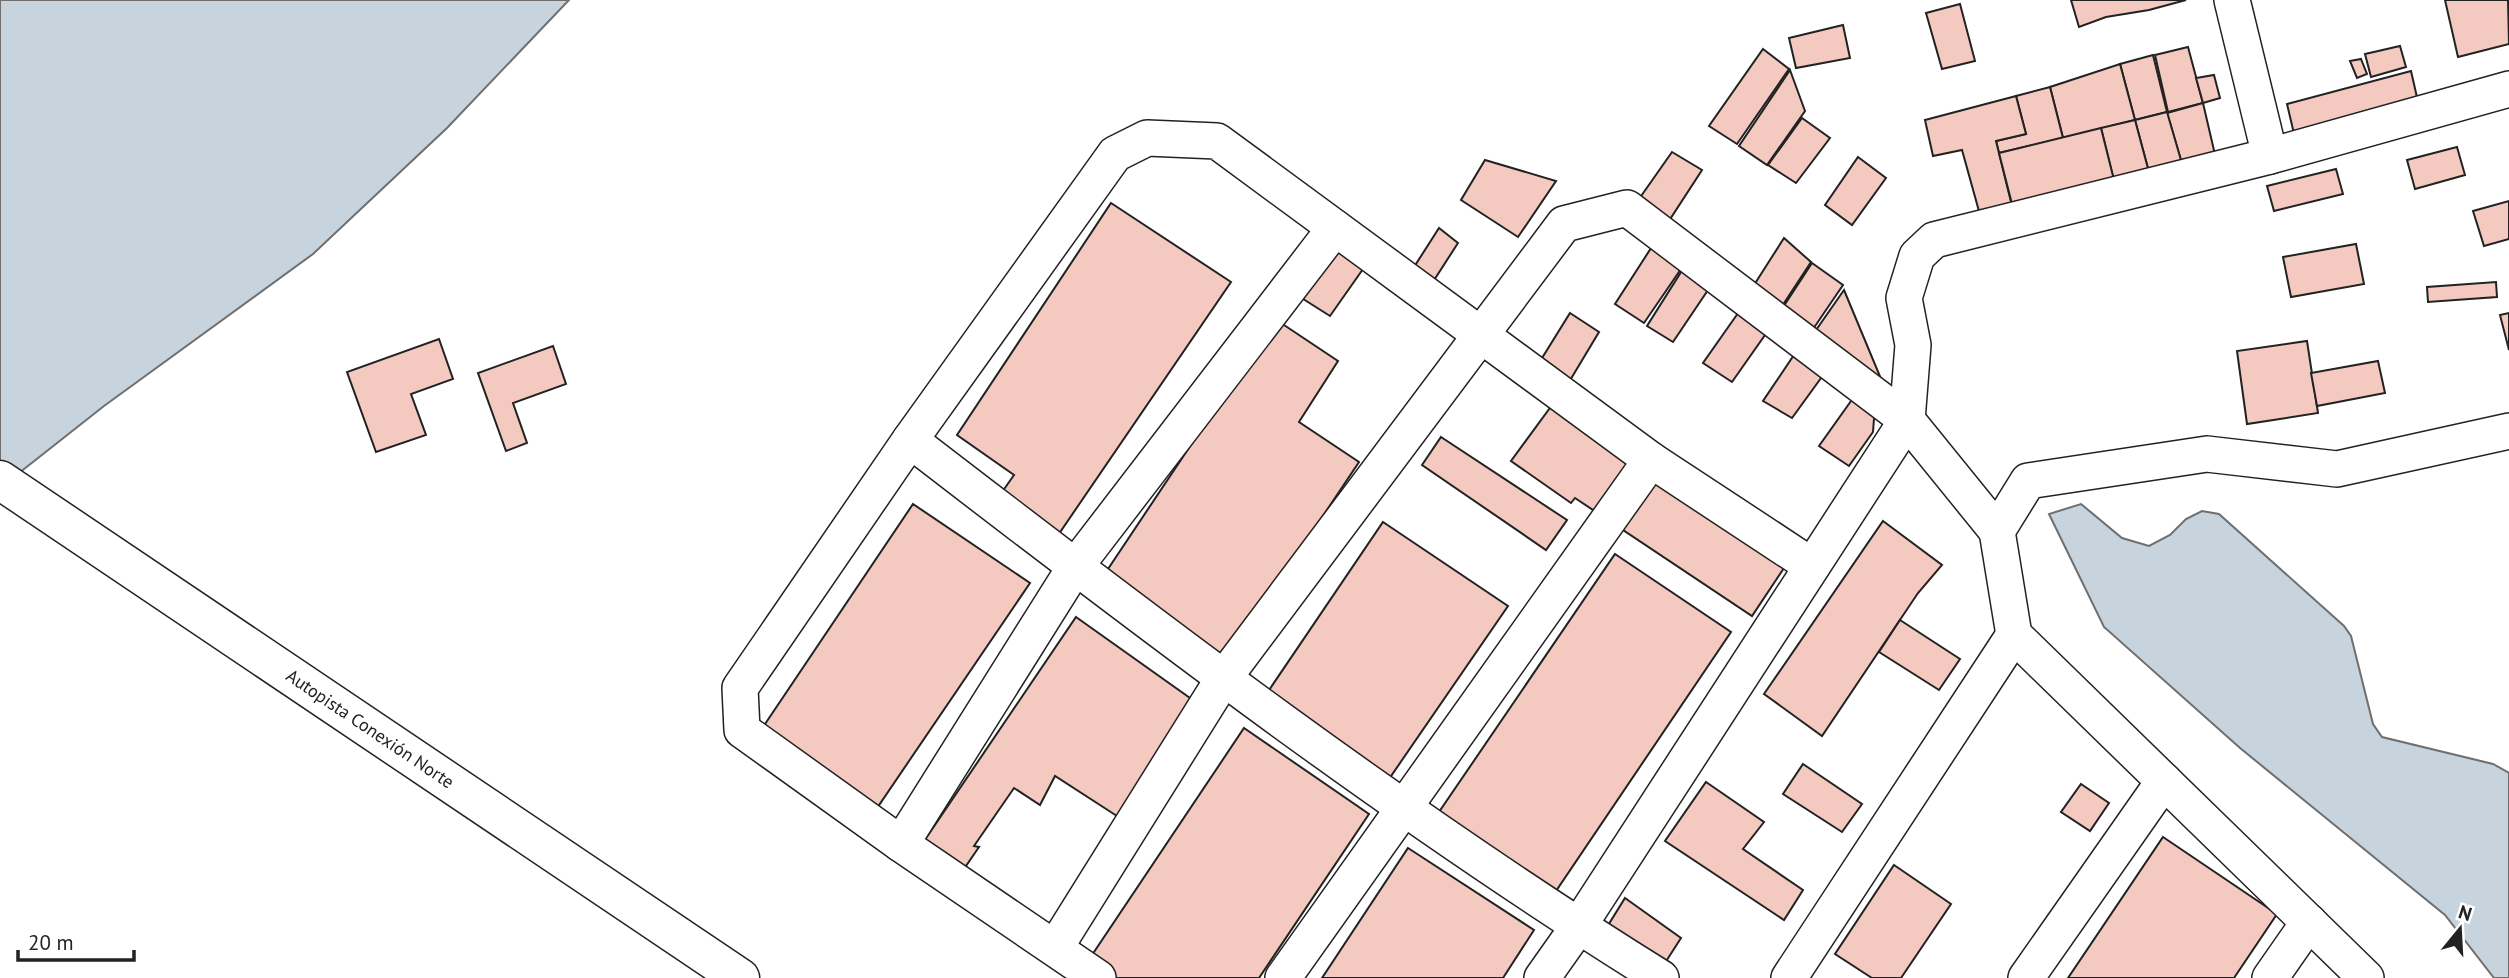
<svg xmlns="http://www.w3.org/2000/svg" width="2509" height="978" viewBox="0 0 2509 978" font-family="'PT Sans',sans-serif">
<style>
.water{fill:#c7d3dd;stroke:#6f6f6f;stroke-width:2}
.building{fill:#f3c9c0;stroke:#222;stroke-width:2}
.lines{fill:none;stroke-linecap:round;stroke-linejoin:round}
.street-casing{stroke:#222;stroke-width:38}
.highway-casing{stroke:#222;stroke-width:41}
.street{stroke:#fff;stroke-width:35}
.highway{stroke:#fff;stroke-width:38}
.labels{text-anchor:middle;stroke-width:5;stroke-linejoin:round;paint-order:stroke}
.street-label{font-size:18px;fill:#222;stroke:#fff}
</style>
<rect width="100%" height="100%" fill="#fff"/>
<g class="water">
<path d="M0,0H569L447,128L313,254L104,406L0,488Z"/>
<path d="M2081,504L2122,538L2149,546L2170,535L2186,519L2202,511L2219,514L2344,626L2351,636L2373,724L2382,737L2493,764L2509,773V978H2494L2445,915L2240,748L2104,627L2049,514Z"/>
</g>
<g class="building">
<path d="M2071,0H2186L2149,10L2106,17L2079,27Z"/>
<path d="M2445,0H2508L2509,44L2458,57Z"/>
<path d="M1960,4L1975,61L1942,69L1926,13Z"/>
<path d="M1843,25L1850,58L1796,68L1789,38Z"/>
<path d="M2400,46L2406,67L2371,77L2365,54Z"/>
<path d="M2188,47L2203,103L2168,112L2155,55Z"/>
<path d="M1763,49L1789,69L1737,144L1709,126Z"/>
<path d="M2153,55L2167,112L2135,120L2120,64Z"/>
<path d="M2361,59L2367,74L2357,78L2350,61Z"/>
<path d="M2120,64L2135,120L2063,138L2050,87Z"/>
<path d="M1790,70L1805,111L1767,165L1739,146Z"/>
<path d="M2411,71L2419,106L2295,138L2287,104Z"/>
<path d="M2214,75L2220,98L2203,103L2196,78Z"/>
<path d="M2050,87L2063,138L1999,153L1996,141L2026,134L2016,96Z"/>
<path d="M2016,96L2026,134L1996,141L2014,214L1982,222L1962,150L1933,156L1925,120Z"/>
<path d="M2203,103L2216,159L2183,167L2167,113Z"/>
<path d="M2167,112L2183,167L2150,176L2135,120Z"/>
<path d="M1802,118L1830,138L1796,183L1768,165Z"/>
<path d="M2135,120L2150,176L2115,185L2101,128Z"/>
<path d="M2101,128L2114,180L2014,212L1999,153Z"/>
<path d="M2457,147L2465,175L2415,189L2407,160Z"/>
<path d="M1672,152L1702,170L1663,230L1632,209Z"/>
<path d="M1858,157L1886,178L1852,225L1825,205Z"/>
<path d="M1485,160L1556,181L1518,237L1461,200Z"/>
<path d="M2336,169L2343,194L2274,211L2267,186Z"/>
<path d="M2509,201V239L2484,246L2473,211Z"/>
<path d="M1111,203L1231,282L1052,544L995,502L1014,475L957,435Z"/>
<path d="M1439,228L1458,243L1427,291L1407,278Z"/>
<path d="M1784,238L1811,262L1775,317L1747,296Z"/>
<path d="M2356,244L2364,284L2291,297L2283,257Z"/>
<path d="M1653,245L1683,266L1644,323L1615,304Z"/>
<path d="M1332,247L1363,269L1330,316L1300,297Z"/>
<path d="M1812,263L1843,285L1807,338L1776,318Z"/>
<path d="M1683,269L1710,287L1673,342L1647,326Z"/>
<path d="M2496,282L2497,297L2428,302L2427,287Z"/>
<path d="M1844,290L1889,398L1807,343Z"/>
<path d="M1743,306L1772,325L1732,382L1703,363Z"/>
<path d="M1570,313L1599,332L1563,392L1534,371Z"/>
<path d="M2509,313V350L2500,315Z"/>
<path d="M1275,319L1338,361L1299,422L1359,462L1222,667L1100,581Z"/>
<path d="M439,339L453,379L411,394L426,435L376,452L347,372Z"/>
<path d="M2307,341L2318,413L2247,424L2237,351Z"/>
<path d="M553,346L566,384L513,403L527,443L506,451L478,373Z"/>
<path d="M1800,346L1829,367L1792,418L1763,401Z"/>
<path d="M2378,361L2385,393L2317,406L2311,373Z"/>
<path d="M1856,394L1875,405L1873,432L1849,466L1819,446Z"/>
<path d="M1555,401L1792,556L1752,616L1575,498L1571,503L1511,461Z"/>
<path d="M1441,437L1567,520L1546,550L1422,465Z"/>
<path d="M913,504L1030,583L873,814L757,736Z"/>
<path d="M1883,521L1942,565L1918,593L1822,736L1764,694Z"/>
<path d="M1383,522L1508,606L1389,779L1265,696Z"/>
<path d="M1615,554L1731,632L1556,891L1439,812Z"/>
<path d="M1076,617L1197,703L1120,818L1055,776L1040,805L1014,788L974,846L979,847L957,879L918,850Z"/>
<path d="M1900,620L1960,659L1939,690L1879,652Z"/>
<path d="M1244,728L1369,814L1259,978H1112L1088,961Z"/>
<path d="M1803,764L1862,804L1842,832L1783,794Z"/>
<path d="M1706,782L1764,822L1743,849L1803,890L1784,920L1665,841Z"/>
<path d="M2081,784L2109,803L2090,831L2061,812Z"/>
<path d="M2163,837L2277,914L2234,978H2068Z"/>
<path d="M1408,848L1534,930L1503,978H1322Z"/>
<path d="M1894,865L1951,904L1901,978H1872L1835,954Z"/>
<path d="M1625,898L1681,938L1665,963L1607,927Z"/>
</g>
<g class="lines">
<g class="street-casing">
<g id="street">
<path d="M2232,0L2270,156"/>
<path d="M910,440C1154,628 1399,815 1661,978"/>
<path d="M901,844L1075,567L1335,228"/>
<path d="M1055,948L1223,679L1564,224L1627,208L1907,420L1997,531"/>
<path d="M1098,978L901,844L742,730L740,688L910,440L1115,154L1147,138L1217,141L1651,460L1812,566"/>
<path d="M1283,978L1651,460"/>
<path d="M1542,978L1578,927L1907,420L1913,345L1904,298L1917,256L1934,240L2270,156L2509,89"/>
<path d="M1789,978L2014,635"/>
<path d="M2026,978L2164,781"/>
<path d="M2270,978L2309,922"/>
<path d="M2366,978L2014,635L1997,531L2028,481L2207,454L2337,469L2509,431"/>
</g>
</g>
<g class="highway-casing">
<g id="highway">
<path id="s1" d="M0,480L740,978"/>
</g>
</g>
<use href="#street" class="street"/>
<use href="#highway" class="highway"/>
</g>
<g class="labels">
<g class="street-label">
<text dy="6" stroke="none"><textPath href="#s1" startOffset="446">Autopista Conexión Norte</textPath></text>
</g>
</g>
<g transform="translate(2460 929) rotate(18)" stroke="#ffffff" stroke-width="5" paint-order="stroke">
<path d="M0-5L12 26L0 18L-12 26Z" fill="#222222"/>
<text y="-10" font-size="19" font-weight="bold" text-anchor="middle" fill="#222222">N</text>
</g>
<path d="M18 950v10h116v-10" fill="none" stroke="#222222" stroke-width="3.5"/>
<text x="28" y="950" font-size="21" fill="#222222" stroke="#ffffff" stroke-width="5" paint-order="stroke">20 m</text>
</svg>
